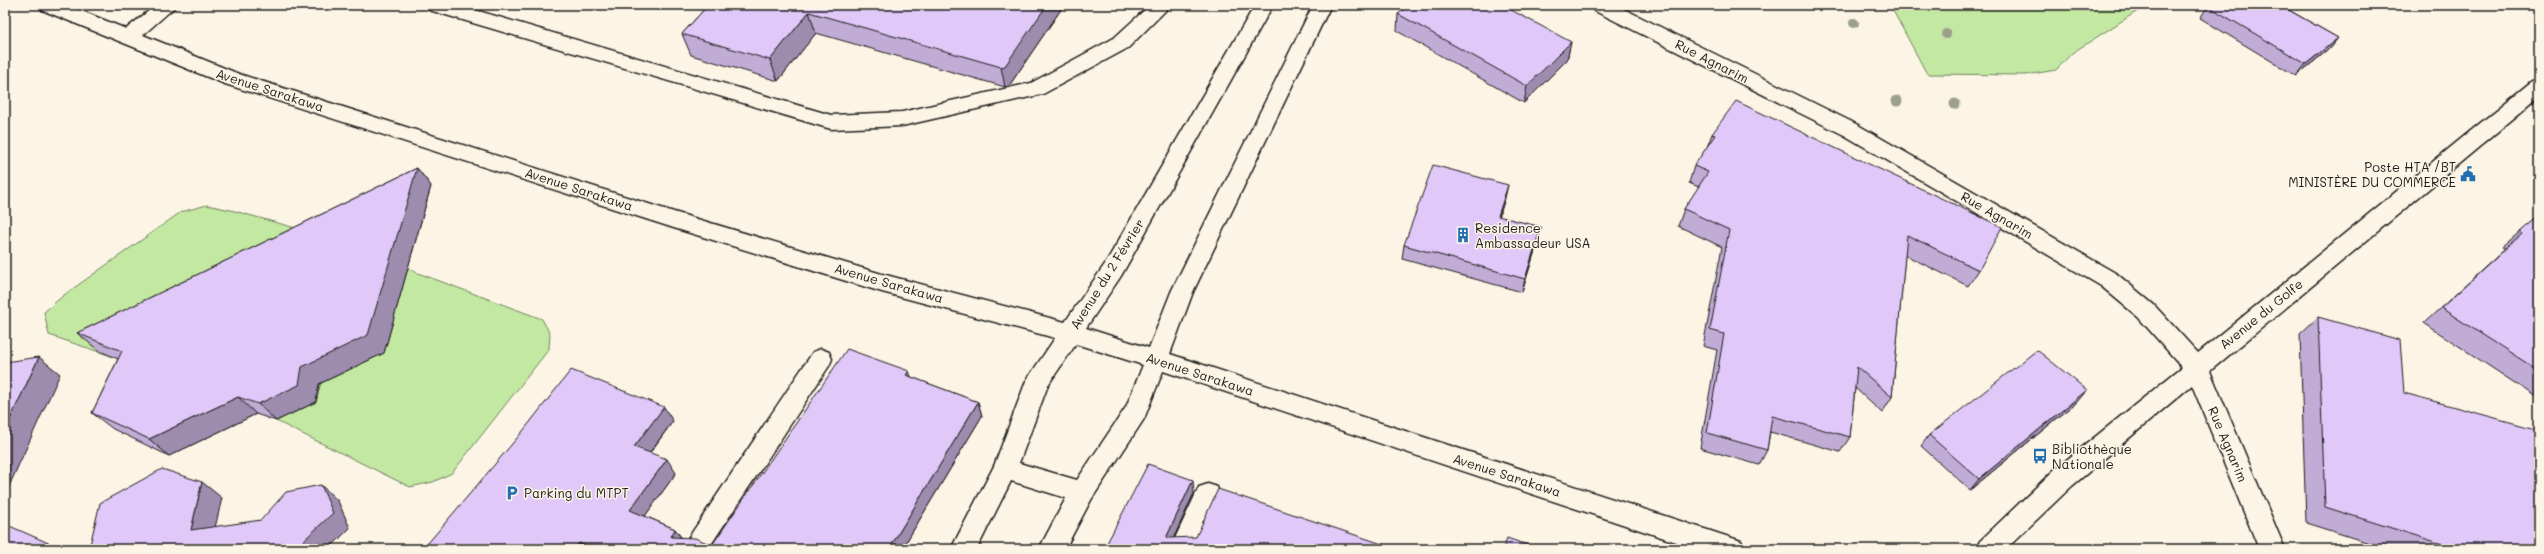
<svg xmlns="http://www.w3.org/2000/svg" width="2544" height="554" viewBox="0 0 2544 554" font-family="Mali,sans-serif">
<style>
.green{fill:#c3e8a2;stroke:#70825f}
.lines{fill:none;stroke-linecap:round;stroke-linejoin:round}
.minor-casing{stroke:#1c1c1c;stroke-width:3}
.minor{fill:#fcf5e5;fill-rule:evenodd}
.tree{fill:#9c9f8c}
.wall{fill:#c1acd5;stroke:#1c1c1c}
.shaded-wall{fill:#9d8cae;stroke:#1c1c1c}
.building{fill:#e0c8f8;stroke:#1c1c1c}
.labels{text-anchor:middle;stroke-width:3;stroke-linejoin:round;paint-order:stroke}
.street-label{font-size:13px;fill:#1c1c1c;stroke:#fcf5e5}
.poi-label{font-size:13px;fill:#1c1c1c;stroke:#fcf5e5;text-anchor:start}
</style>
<rect width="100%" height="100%" fill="#fcf5e5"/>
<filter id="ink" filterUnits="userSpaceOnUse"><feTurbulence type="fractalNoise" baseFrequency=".025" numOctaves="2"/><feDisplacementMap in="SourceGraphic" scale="8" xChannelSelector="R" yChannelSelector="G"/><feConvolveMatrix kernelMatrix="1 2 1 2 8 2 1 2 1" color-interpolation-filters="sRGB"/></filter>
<g filter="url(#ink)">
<g class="green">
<path d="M1890,5H2147L2072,53L2056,70L2026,75L1927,74Z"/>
<path d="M207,205L231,210L328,237L120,359L49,335L44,312L64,295L181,212Z"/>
<path d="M356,246L418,273L542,319L550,334L549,349L452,473L433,482L410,487L276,421L316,402Z"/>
</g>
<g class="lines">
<g class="minor-casing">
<g id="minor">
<path d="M40,5H67L126,29L156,5H177L143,35L239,74L677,213L882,274L1065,322L1105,264L1255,5H1273L1121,276L1086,328L1149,348L1171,292L1313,5H1331L1193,292L1170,354L1732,538L1741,541L1745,549H1697L1163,371L1144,419L1091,500L1065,549H1039L1066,498L1011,481L977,549H951L994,466L1026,381L1055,338L882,292L677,229L225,84L42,10ZM1076,344L1143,365L1126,407L1077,480L1019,463L1048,385Z"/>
<path d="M427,5H458L831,115L902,112L1031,83L1114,38L1150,5H1171L1128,48L1043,94L902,126L831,129L429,10Z"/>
<path d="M1591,5H1616L1858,125L2117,274L2154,305L2198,353L2532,81L2539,79V97L2210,371L2285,549H2259L2192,385L2072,486L2006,549H1976L1980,541L2054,470L2182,367L2138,317L2101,286L1844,135L1593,10Z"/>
<path d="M821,349L829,352L832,359L829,366L708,549H681L813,352Z"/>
<path d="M1208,484L1217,487L1220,495L1196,549H1170L1199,487Z"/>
</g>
</g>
<use href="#minor" class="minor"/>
</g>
<g class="tree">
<circle cx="1854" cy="23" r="5"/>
<circle cx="1946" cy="34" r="5"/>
<circle cx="1897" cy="101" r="5.5"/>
<circle cx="1955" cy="104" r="5.5"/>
</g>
<g class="wall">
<path d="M708,5H1064L1009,86L1005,87L816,33L778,81L691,55L682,34Z"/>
<path d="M2295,5L2289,10L2338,38L2328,50L2296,76L2200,18L2208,6Z"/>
<path d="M1398,14L1571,42L1567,60L1524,103L1397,31Z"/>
<path d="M1712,134L1979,270L1968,286L1905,255L1892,397L1882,413L1855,388L1850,437L1840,452L1770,432L1767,450L1759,465L1700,448L1717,350L1703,346L1722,247L1678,226L1684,209L1699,187L1689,183L1694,166L1707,147Z"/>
<path d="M417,168L431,186L384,353L319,384L316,402L276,421L256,414L169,456L113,429L92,413L118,359L98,350L77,333Z"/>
<path d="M1505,198L1499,217L1541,227L1538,241L1522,292L1402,259L1404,245Z"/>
<path d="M2539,216V399L2424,323L2505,249L2502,248Z"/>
<path d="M2318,317L2404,393L2539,549H2388L2306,523L2300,334Z"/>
<path d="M911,377L978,402L982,416L902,549H423L673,421L650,453L676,473L645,516L675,529L681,537L712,545Z"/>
<path d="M2077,402L1970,490L1921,446L1929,435Z"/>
</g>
<g class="shaded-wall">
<path d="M1047,5H1064L1009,86L1005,87L1001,67Z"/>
<path d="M2289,5H2295L2276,20L2285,8Z"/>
<path d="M809,12L816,33L778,81L770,60Z"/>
<path d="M2338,38L2328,50L2296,76L2306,64Z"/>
<path d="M1571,42L1567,60L1524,103L1527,86Z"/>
<path d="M417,168L431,186L384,353L319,384L316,402L276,421L258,404L302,367Z"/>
<path d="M1508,185L1505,198L1495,230L1498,216Z"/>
<path d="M1541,227L1538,241L1522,292L1525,279Z"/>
<path d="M39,357L60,374L5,495V430Z"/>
<path d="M909,371L914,385L906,375Z"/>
<path d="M2087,390L2077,402L1970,490L1979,479Z"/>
<path d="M238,397L256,414L169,456L149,439Z"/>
<path d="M978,402L982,416L902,549H889Z"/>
<path d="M664,407L673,421L644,460L634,447Z"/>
<path d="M667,459L676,473L640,523L630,510Z"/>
<path d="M1193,480L1194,493L1169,548L1167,536Z"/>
<path d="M202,482L222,498L211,545L191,530Z"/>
<path d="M321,485L338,501L350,528L329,549H300Z"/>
<path d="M675,529L684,542L671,537Z"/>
<path d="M579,543L584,549H574Z"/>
</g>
<g class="building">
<path d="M708,5H1047L1005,66L1001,67L809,12L770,60L682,34Z"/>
<path d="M1409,5H1502L1571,42L1527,86L1398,14Z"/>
<path d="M2210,5H2289L2285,8L2338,38L2306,64L2208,6Z"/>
<path d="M1736,101L2002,227L1979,270L1907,235L1892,397L1857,367L1850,437L1772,416L1767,450L1707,433L1724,334L1710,330L1729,230L1684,209L1708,172L1694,166L1715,135L1712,134Z"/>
<path d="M1433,165L1508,185L1498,216L1541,227L1525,279L1404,245Z"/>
<path d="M417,168L368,335L302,367L299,385L258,404L238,397L149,439L92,413L122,351L77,333Z"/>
<path d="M2539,216V371L2441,308L2522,234L2520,232Z"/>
<path d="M2318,317L2400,340L2404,393L2539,430V549H2458L2325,507Z"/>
<path d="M847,349L909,371L906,375L978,402L889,549H594L579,543L574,549H423L523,431L571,370L664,407L634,447L667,459L630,510L675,529L671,537L695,538L712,545Z"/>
<path d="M2037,350L2087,390L1979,479L1929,435Z"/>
<path d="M39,357L5,430V362Z"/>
<path d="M1148,464L1193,480L1167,536L1168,538L1196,537L1218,489L1397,549H1104Z"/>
<path d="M162,469L202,482L191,530L261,520L286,492L321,485L333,513L302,542L300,549H89L100,503Z"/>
<path d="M5,524L62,549H5Z"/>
<path d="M1507,538L1539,549H1503Z"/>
</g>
</g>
<defs>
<g id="civic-bare" transform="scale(1.2)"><path d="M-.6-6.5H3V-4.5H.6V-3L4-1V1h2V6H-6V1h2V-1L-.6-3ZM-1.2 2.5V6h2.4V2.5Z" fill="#1f6fb2" stroke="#fcf5e5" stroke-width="2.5" paint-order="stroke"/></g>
<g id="building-bare" transform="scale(1.2)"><path d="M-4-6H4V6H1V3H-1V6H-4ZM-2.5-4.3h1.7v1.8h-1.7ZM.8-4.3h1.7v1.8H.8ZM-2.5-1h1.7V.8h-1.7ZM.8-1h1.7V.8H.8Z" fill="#1f6fb2" stroke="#fcf5e5" stroke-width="2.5" paint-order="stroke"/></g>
<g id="bus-bare" transform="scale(1.2)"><path d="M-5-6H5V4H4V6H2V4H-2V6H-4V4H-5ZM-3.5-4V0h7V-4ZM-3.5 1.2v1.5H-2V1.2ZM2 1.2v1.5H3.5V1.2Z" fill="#1f6fb2" stroke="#fcf5e5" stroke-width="2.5" paint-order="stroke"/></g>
<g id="parking-bare" transform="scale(1.2)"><path d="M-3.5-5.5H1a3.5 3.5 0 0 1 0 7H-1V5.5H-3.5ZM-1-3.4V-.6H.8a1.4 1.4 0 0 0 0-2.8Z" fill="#1f6fb2" stroke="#fcf5e5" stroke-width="2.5" paint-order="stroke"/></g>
</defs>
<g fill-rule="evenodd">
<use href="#civic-bare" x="2468" y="174"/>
<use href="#building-bare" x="1463" y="235"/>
<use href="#bus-bare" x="2040" y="456"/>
<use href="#parking-bare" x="512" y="493"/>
</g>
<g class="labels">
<g class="street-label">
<text transform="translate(1712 61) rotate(27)" y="5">Rue Agnarim</text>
<text transform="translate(270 90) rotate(18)" y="5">Avenue Sarakawa</text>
<text transform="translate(579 189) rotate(18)" y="5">Avenue Sarakawa</text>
<text transform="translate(1997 215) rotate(30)" y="5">Rue Agnarim</text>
<text transform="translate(1107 274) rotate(-58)" y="5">Avenue du 2 Février</text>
<text transform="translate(889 283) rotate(16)" y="5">Avenue Sarakawa</text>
<text transform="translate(2261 314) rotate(-39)" y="5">Avenue du Golfe</text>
<text transform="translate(1200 374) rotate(18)" y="5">Avenue Sarakawa</text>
<text transform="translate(2228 444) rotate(67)" y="5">Rue Agnarim</text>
<text transform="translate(1507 475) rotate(18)" y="5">Avenue Sarakawa</text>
</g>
<g class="poi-label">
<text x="2456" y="172" text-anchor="end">Poste HTA /BT<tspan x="2456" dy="15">MINISTÈRE DU COMMERCE</tspan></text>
<text x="1475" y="233">Residence<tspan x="1475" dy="15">Ambassadeur USA</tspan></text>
<text x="2052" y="454">Bibliothèque<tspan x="2052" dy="15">Nationale</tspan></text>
<text x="524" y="498">Parking du MTPT</text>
</g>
</g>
<rect width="2544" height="554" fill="none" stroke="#fcf5e5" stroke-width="20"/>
<rect x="10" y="10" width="2524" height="534" fill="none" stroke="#1c1c1c" stroke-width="1.5" filter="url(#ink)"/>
</svg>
